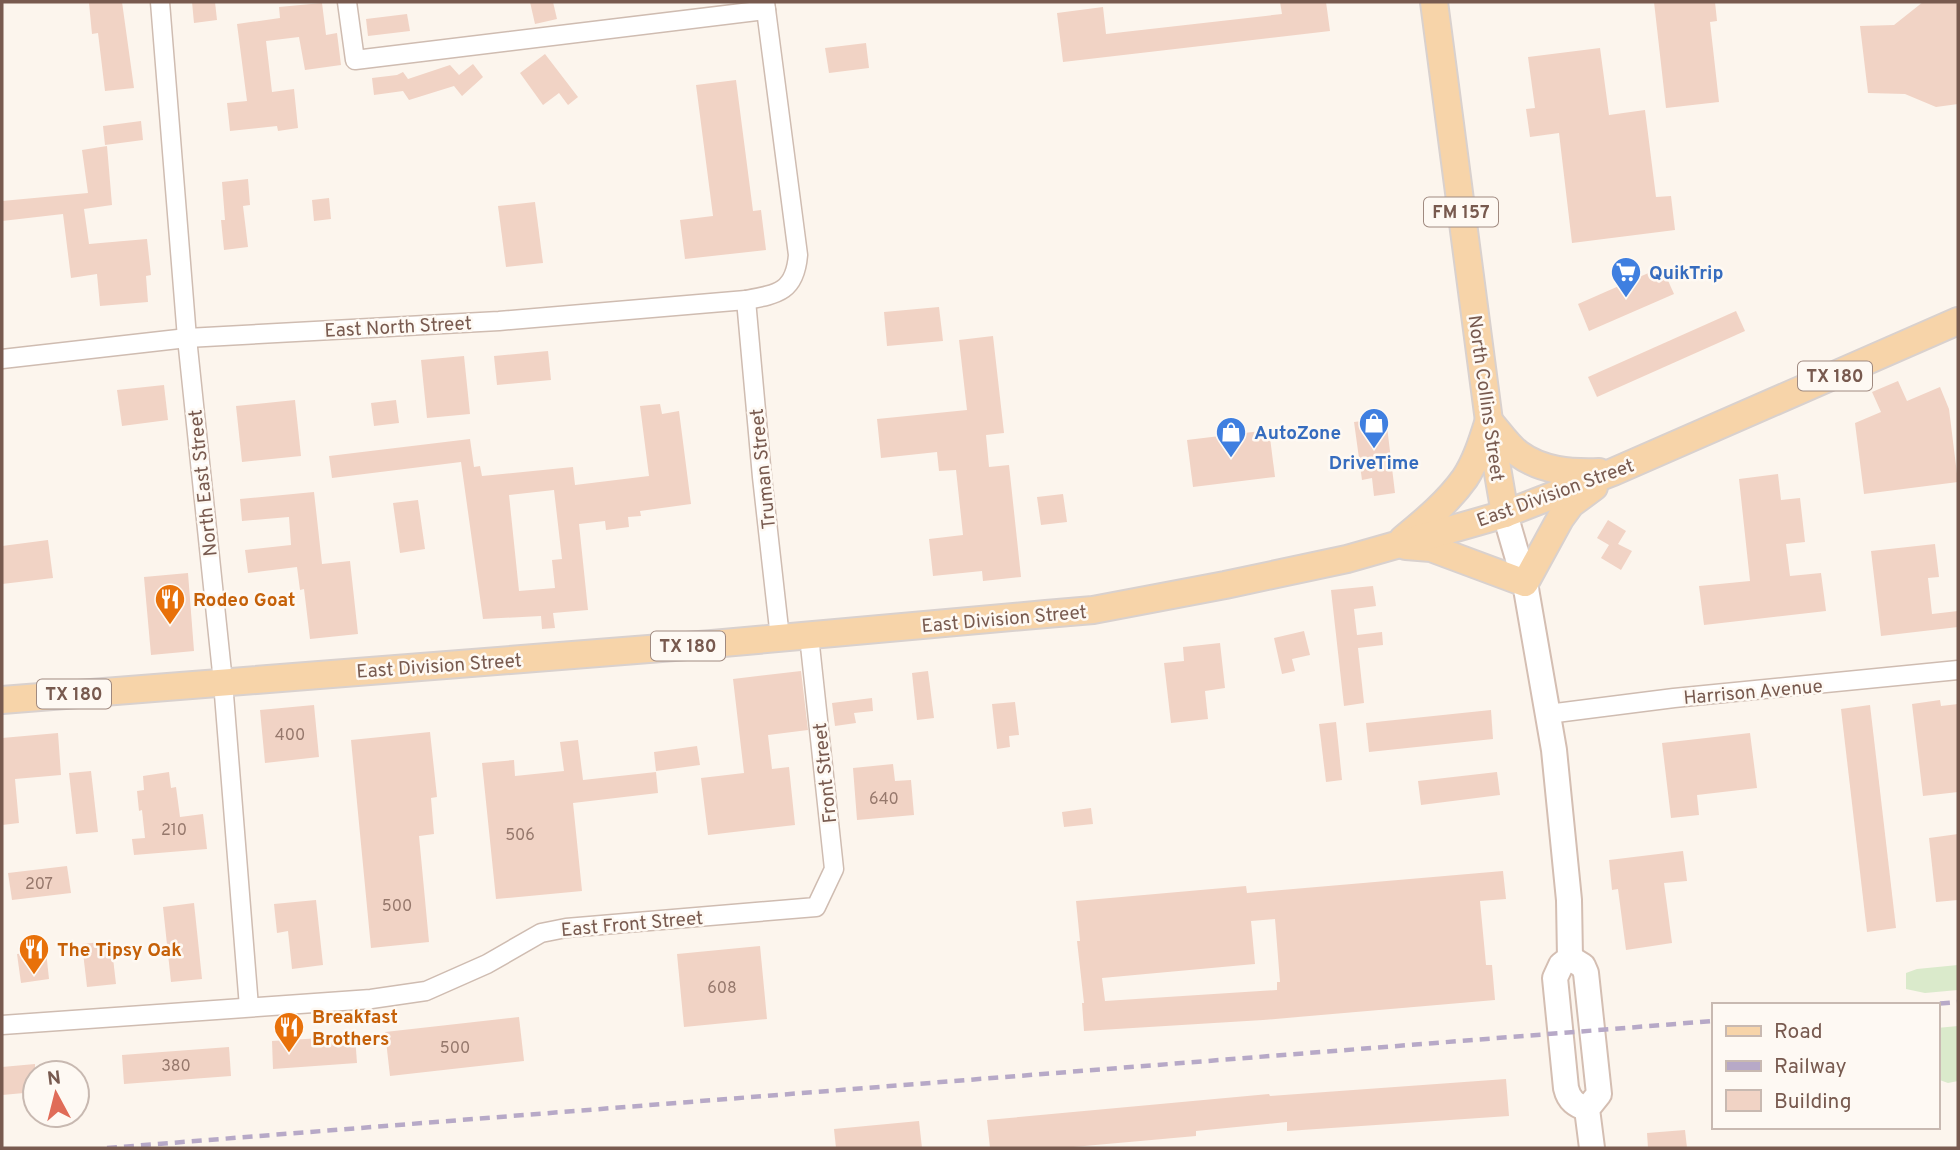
<svg xmlns="http://www.w3.org/2000/svg" width="1960" height="1150" viewBox="0 0 1960 1150" font-family="Overpass,sans-serif">
<style>
.green{fill:#daeacb}
.building{fill:#f1d3c5;fill-rule:evenodd}
.lines{fill:none;stroke-linecap:round;stroke-linejoin:round}
.minor-casing{stroke:#cfbcb1;stroke-width:21}
.secondary-casing{stroke:#d4beb2;stroke-width:28}
.primary-casing{stroke:#d9d1ce;stroke-width:30}
.minor{stroke:#fff;stroke-width:18}
.secondary{stroke:#fff;stroke-width:24}
.primary{stroke:#f7d4a9;stroke-width:26}
.rail{stroke:#b7a9c7;stroke-width:4.5;stroke-dasharray:10 7;stroke-linecap:butt}
.labels{text-anchor:middle;stroke-width:5;stroke-linejoin:round;paint-order:stroke}
.number-label{font-size:16px;fill:#96786c}
.shield{fill:#fef9f3;stroke:#a08a80;stroke-width:2}
.shield-label{font-size:18px;font-weight:bold;fill:#785a4f}
.shop-label{font-size:19px;font-weight:bold;fill:#366cbe;stroke:#fef9f3;text-anchor:start}
.street-label{font-size:19px;fill:#785a4f;stroke:#fef9f3}
.food-label{font-size:19px;font-weight:bold;fill:#c56008;stroke:#fef9f3;text-anchor:start}
</style>
<rect width="100%" height="100%" fill="#fcf5ed"/>
<g class="green">
<path d="M1958,965V990L1925,993L1906,989V973L1917,969Z"/>
<path d="M1958,1026V1081L1948,1083L1937,1079V1028Z"/>
</g>
<g class="building">
<path d="M99,2H122L134,88L105,91L98,33L92,34L89,3Z"/>
<path d="M192,2H215L217,20L194,23Z"/>
<path d="M530,2H553L557,19L535,24Z"/>
<path d="M1280,2H1326L1330,31L1063,62L1057,13L1103,7L1106,34L1282,14Z"/>
<path d="M1654,2H1715L1717,21L1710,22L1719,102L1666,108Z"/>
<path d="M1923,2H1958V104L1936,107L1905,94L1868,93L1860,26L1894,25Z"/>
<path d="M322,3L326,35L337,33L341,65L305,70L299,37L266,41L272,92L294,89L298,128L278,131L277,126L230,131L227,103L247,101L237,24L280,18L279,7Z"/>
<path d="M407,14L410,31L368,36L366,19Z"/>
<path d="M866,43L869,68L829,73L825,48Z"/>
<path d="M1600,48L1609,115L1645,110L1656,197L1671,196L1675,230L1572,243L1559,133L1530,137L1526,109L1535,108L1528,57Z"/>
<path d="M545,54L578,97L568,105L559,93L543,105L520,73Z"/>
<path d="M473,64L483,77L462,96L454,86L409,100L403,91L374,95L372,78L397,75L403,72L408,79L450,65L459,75Z"/>
<path d="M736,80L753,211L761,210L766,250L685,259L680,220L713,216L696,85Z"/>
<path d="M141,121L143,140L105,145L103,126Z"/>
<path d="M107,146L112,205L84,209L89,244L147,239L151,275L146,276L148,302L100,306L97,274L71,278L63,214L2,221V201L88,193L82,150Z"/>
<path d="M248,179L250,205L243,206L248,247L224,250L221,220H225L222,182Z"/>
<path d="M329,198L331,219L314,221L312,200Z"/>
<path d="M535,202L543,263L506,267L498,206Z"/>
<path d="M1662,267L1674,294L1589,331L1578,304Z"/>
<path d="M939,307L943,341L887,346L884,312Z"/>
<path d="M1736,311L1745,331L1597,397L1588,377Z"/>
<path d="M993,336L1004,433L986,435L989,467L1009,465L1021,577L983,581L982,571L933,576L929,539L963,535L956,470L939,471L937,452L881,458L877,419L967,410L959,340Z"/>
<path d="M548,351L551,380L497,385L494,356Z"/>
<path d="M464,356L470,414L427,418L421,360Z"/>
<path d="M1898,381L1907,401L1940,387L1949,409L1958,482L1864,494L1855,423L1881,412L1872,392Z"/>
<path d="M164,385L168,420L122,426L117,390Z"/>
<path d="M295,400L301,456L242,462L236,406Z"/>
<path d="M396,400L399,423L374,426L371,403Z"/>
<path d="M660,404L662,414L679,411L691,504L640,511L641,516L628,517L629,527L606,530L605,521L579,524L588,610L553,613L555,628L542,629L541,616L483,619L461,462L332,478L329,456L470,439L474,467L480,466L482,476L573,467L575,485L649,476L640,406ZM554,490L562,559L552,560L555,588L519,591L509,495Z"/>
<path d="M1386,418L1395,493L1374,496L1372,478L1362,480L1354,422Z"/>
<path d="M1269,430L1275,477L1193,487L1187,440Z"/>
<path d="M1778,474L1781,500L1800,498L1805,542L1786,544L1790,576L1821,573L1826,611L1704,625L1699,586L1750,581L1739,479Z"/>
<path d="M314,492L322,564L350,561L358,634L310,639L304,589L300,590L297,567L248,573L245,550L291,545L289,517L242,521L240,499Z"/>
<path d="M1063,494L1067,522L1041,525L1037,497Z"/>
<path d="M418,500L425,549L400,553L393,503Z"/>
<path d="M1608,520L1626,531L1618,544L1632,551L1621,570L1601,558L1609,545L1597,538Z"/>
<path d="M48,540L53,578L2,584V546Z"/>
<path d="M1935,544L1939,577L1928,578L1932,614L1958,611V627L1881,636L1871,551Z"/>
<path d="M188,573L194,651L151,655L144,577Z"/>
<path d="M1373,586L1376,606L1354,609L1357,635L1382,632L1383,645L1358,648L1364,703L1344,706L1331,590Z"/>
<path d="M1304,631L1310,655L1292,659L1295,671L1282,674L1274,638Z"/>
<path d="M1220,643L1225,688L1205,691L1208,719L1171,723L1164,663L1184,661L1183,647Z"/>
<path d="M801,671L808,730L768,735L772,769L789,767L795,825L708,835L701,778L744,773L733,679Z"/>
<path d="M928,671L934,718L917,720L912,673Z"/>
<path d="M872,698L873,711L854,713L856,723L835,726L832,703Z"/>
<path d="M1940,700L1941,706L1958,704V792L1923,796L1912,704Z"/>
<path d="M1015,702L1019,735L1009,736L1010,747L997,749L992,704Z"/>
<path d="M314,705L319,757L265,763L260,710Z"/>
<path d="M1870,705L1896,928L1867,932L1841,709Z"/>
<path d="M1491,710L1493,739L1369,752L1366,723Z"/>
<path d="M1336,722L1342,780L1326,782L1319,724Z"/>
<path d="M430,732L437,797L431,798L434,834L419,836L429,942L371,948L351,740Z"/>
<path d="M58,733L61,775L15,779L19,823L2,825V738Z"/>
<path d="M1750,733L1757,788L1697,795L1699,815L1671,818L1662,743Z"/>
<path d="M578,740L583,780L656,772L658,793L573,803L582,891L496,899L482,763L514,760L515,776L564,771L560,742Z"/>
<path d="M697,746L700,765L656,771L654,752Z"/>
<path d="M893,764L895,781L911,780L914,815L857,820L853,768Z"/>
<path d="M91,771L98,832L76,834L69,773Z"/>
<path d="M169,772L171,788L176,787L180,817L203,814L207,849L134,855L132,839L145,838L142,810L139,811L137,791L144,790L143,776Z"/>
<path d="M1497,772L1500,795L1421,805L1418,781Z"/>
<path d="M1091,808L1093,824L1064,827L1062,812Z"/>
<path d="M1958,834V900L1936,902L1929,838Z"/>
<path d="M1683,851L1687,881L1664,883L1672,943L1626,950L1618,889L1612,890L1609,860Z"/>
<path d="M67,866L71,893L12,900L8,873Z"/>
<path d="M1503,871L1506,899L1480,901L1486,965H1492L1495,1000L1263,1020L1084,1031L1082,1003H1084L1077,941H1080L1076,901L1246,886L1247,893ZM1275,919L1280,982H1277V990L1105,1001L1102,978L1255,964L1251,921Z"/>
<path d="M316,900L323,965L292,969L288,931L277,933L274,904Z"/>
<path d="M194,903L202,979L171,982L163,907Z"/>
<path d="M111,941L116,984L87,987L82,944Z"/>
<path d="M760,946L767,1019L684,1027L677,954Z"/>
<path d="M46,951L49,979L21,983L17,954Z"/>
<path d="M519,1017L524,1061L390,1076L385,1032Z"/>
<path d="M355,1036L357,1063L273,1069L272,1041Z"/>
<path d="M229,1047L231,1076L124,1084L122,1055Z"/>
<path d="M35,1064V1092L2,1095V1067Z"/>
<path d="M1506,1079L1509,1116L1287,1131V1122L1196,1131V1136L1062,1148H990L987,1120L1269,1094L1270,1096Z"/>
<path d="M919,1121L922,1148H836L834,1129Z"/>
<path d="M1685,1130L1687,1148H1648L1647,1133Z"/>
</g>
<g class="lines">
<g class="minor-casing">
<g id="minor">
<path d="M160,2L187,338L223,682L249,1007"/>
<path d="M347,2L355,60L766,10"/>
<path d="M746,300L762,477L780,638"/>
<path d="M2,359L187,338L499,321L746,300C779,294 795,291 798,255L765,2"/>
<path d="M1548,714L1674,698L1958,670"/>
<path d="M2,1025L371,999L426,991L487,964L541,933L566,928L816,907L834,869L809,636"/>
</g>
</g>
<g class="secondary-casing">
<g id="secondary">
<path d="M1505,514L1525,583L1554,750L1569,900L1570,958"/>
<path d="M1570,958L1583,966L1586,973L1599,1094L1587,1109L1592,1148"/>
<path d="M1570,958L1561,965L1555,978L1566,1088C1569,1101 1576,1105 1587,1109"/>
</g>
</g>
<g class="primary-casing">
<g id="primary">
<path d="M1434,2L1489,421L1505,514"/>
<path d="M1489,421C1499,432 1508,446 1519,454C1542,471 1571,473 1599,472"/>
<path d="M1403,539C1425,521 1448,502 1465,478C1476,461 1482,442 1488,423"/>
<path d="M1406,546L1431,548L1525,583L1560,519L1571,504L1594,487"/>
<path d="M2,700L712,644L1046,614L1093,610L1225,585L1347,559L1505,514L1613,472L1958,321"/>
</g>
</g>
<use href="#minor" class="minor"/>
<use href="#secondary" class="secondary"/>
<use href="#primary" class="primary"/>
<g class="rail">
<path d="M1923,1005L1958,1002"/>
<path d="M107,1148L1713,1021"/>
</g>
</g>
<defs>
<g id="supermarket-pin" transform="scale(1.575)"><path d="M0 17L-7.5 6A9.5 9.5 0 1 1 7.5 6Z" fill="#3f7fe0" stroke="#fef9f3"/><path d="M-6-5.5h2.5l.6 2H6L4.5 2H-2.5L-4.4-4H-6ZM-1.5 3.2a1.3 1.3 0 1 0 .1 0ZM3 3.2a1.3 1.3 0 1 0 .1 0Z" fill="#fff"/></g>
<g id="shop-pin" transform="scale(1.575)"><path d="M0 17L-7.5 6A9.5 9.5 0 1 1 7.5 6Z" fill="#3f7fe0" stroke="#fef9f3"/><path d="M-5-2.5h2.3a2.7 3.5 0 0 1 5.4 0H5L5.5 6h-11ZM-1.5-2.5h3a1.5 2.3 0 0 0-3 0Z" fill="#fff"/></g>
<g id="restaurant-pin" transform="scale(1.575)"><path d="M0 17L-7.5 6A9.5 9.5 0 1 1 7.5 6Z" fill="#e8710a" stroke="#fef9f3"/><path d="M-5-6h1v4h1v-4h1v4h1v-4h1v5L-1.5 .5V6h-2V.5L-5-1ZM5-6V6H3V1.5H1.5Q1.5-4 5-6Z" fill="#fff"/></g>
</defs>
<g fill-rule="evenodd">
<use href="#supermarket-pin" x="1626" y="272"/>
<use href="#shop-pin" x="1374" y="423"/>
<use href="#shop-pin" x="1231" y="432"/>
<use href="#restaurant-pin" x="170" y="599"/>
<use href="#restaurant-pin" x="34" y="949"/>
<use href="#restaurant-pin" x="289" y="1027"/>
</g>
<g class="labels">
<g class="number-label">
<text x="290" y="740">400</text>
<text x="884" y="804">640</text>
<text x="174" y="835">210</text>
<text x="520" y="840">506</text>
<text x="39" y="889">207</text>
<text x="397" y="911">500</text>
<text x="722" y="993">608</text>
<text x="455" y="1053">500</text>
<text x="176" y="1071">380</text>
</g>
<g class="shield">
<rect x="1424" y="197.5" width="74" height="29" rx="5"/>
<rect x="1798" y="361.5" width="74" height="29" rx="5"/>
<rect x="651" y="631.5" width="74" height="29" rx="5"/>
<rect x="37" y="679.5" width="74" height="29" rx="5"/>
</g>
<g class="shield-label">
<text x="1461" y="218">FM 157</text>
<text x="1835" y="382">TX 180</text>
<text x="688" y="652">TX 180</text>
<text x="74" y="700">TX 180</text>
</g>
<g class="shop-label">
<text x="1649" y="279">QuikTrip</text>
<text x="1254" y="439">AutoZone</text>
<text x="1374" y="469" text-anchor="middle">DriveTime</text>
</g>
<g class="street-label">
<text transform="translate(398 326) rotate(-3)" y="7">East North Street</text>
<text transform="translate(1487 398) rotate(82)" y="7">North Collins Street</text>
<text transform="translate(762 469) rotate(-96)" y="7">Truman Street</text>
<text transform="translate(202 483) rotate(-96)" y="7">North East Street</text>
<text transform="translate(1555 492) rotate(-20)" y="7">East Division Street</text>
<text transform="translate(1004 618) rotate(-5)" y="7">East Division Street</text>
<text transform="translate(439 665) rotate(-4)" y="7">East Division Street</text>
<text transform="translate(1753 691) rotate(-5)" y="7">Harrison Avenue</text>
<text transform="translate(824 773) rotate(-96)" y="7">Front Street</text>
<text transform="translate(632 923) rotate(-5)" y="7">East Front Street</text>
</g>
<g class="food-label">
<text x="193" y="606">Rodeo Goat</text>
<text x="57" y="956">The Tipsy Oak</text>
<text x="312" y="1023">Breakfast<tspan x="312" dy="22">Brothers</tspan></text>
</g>
</g>
<rect width="1960" height="1150" fill="none" stroke="#785a4f" stroke-width="7"/>
<rect x="1712" y="1003" width="228" height="126" fill="#fef9f3" stroke="#c8b9b1" stroke-width="2"/>
<rect x="1726" y="1026" width="35" height="10" fill="#f7d4a9" stroke="#c8b9b1" stroke-width="2"/>
<text x="1774" y="1038" font-size="21" fill="#785a4f">Road</text>
<rect x="1726" y="1061" width="35" height="10" fill="#b7a9c7" stroke="#c8b9b1" stroke-width="2"/>
<text x="1774" y="1073" font-size="21" fill="#785a4f">Railway</text>
<rect x="1726" y="1090" width="35" height="21" fill="#f1d3c5" stroke="#c8b9b1" stroke-width="2"/>
<text x="1774" y="1108" font-size="21" fill="#785a4f">Building</text>
<g transform="translate(56 1094) rotate(353)"><circle r="33" fill="#fef9f3" stroke="#c8b9b1" stroke-width="2"/>
<path d="M0-5L12 26L0 18L-12 26Z" fill="#e06c58"/>
<text y="-10" font-size="19" font-weight="bold" text-anchor="middle" fill="#785a4f">N</text>
</g>
</svg>
